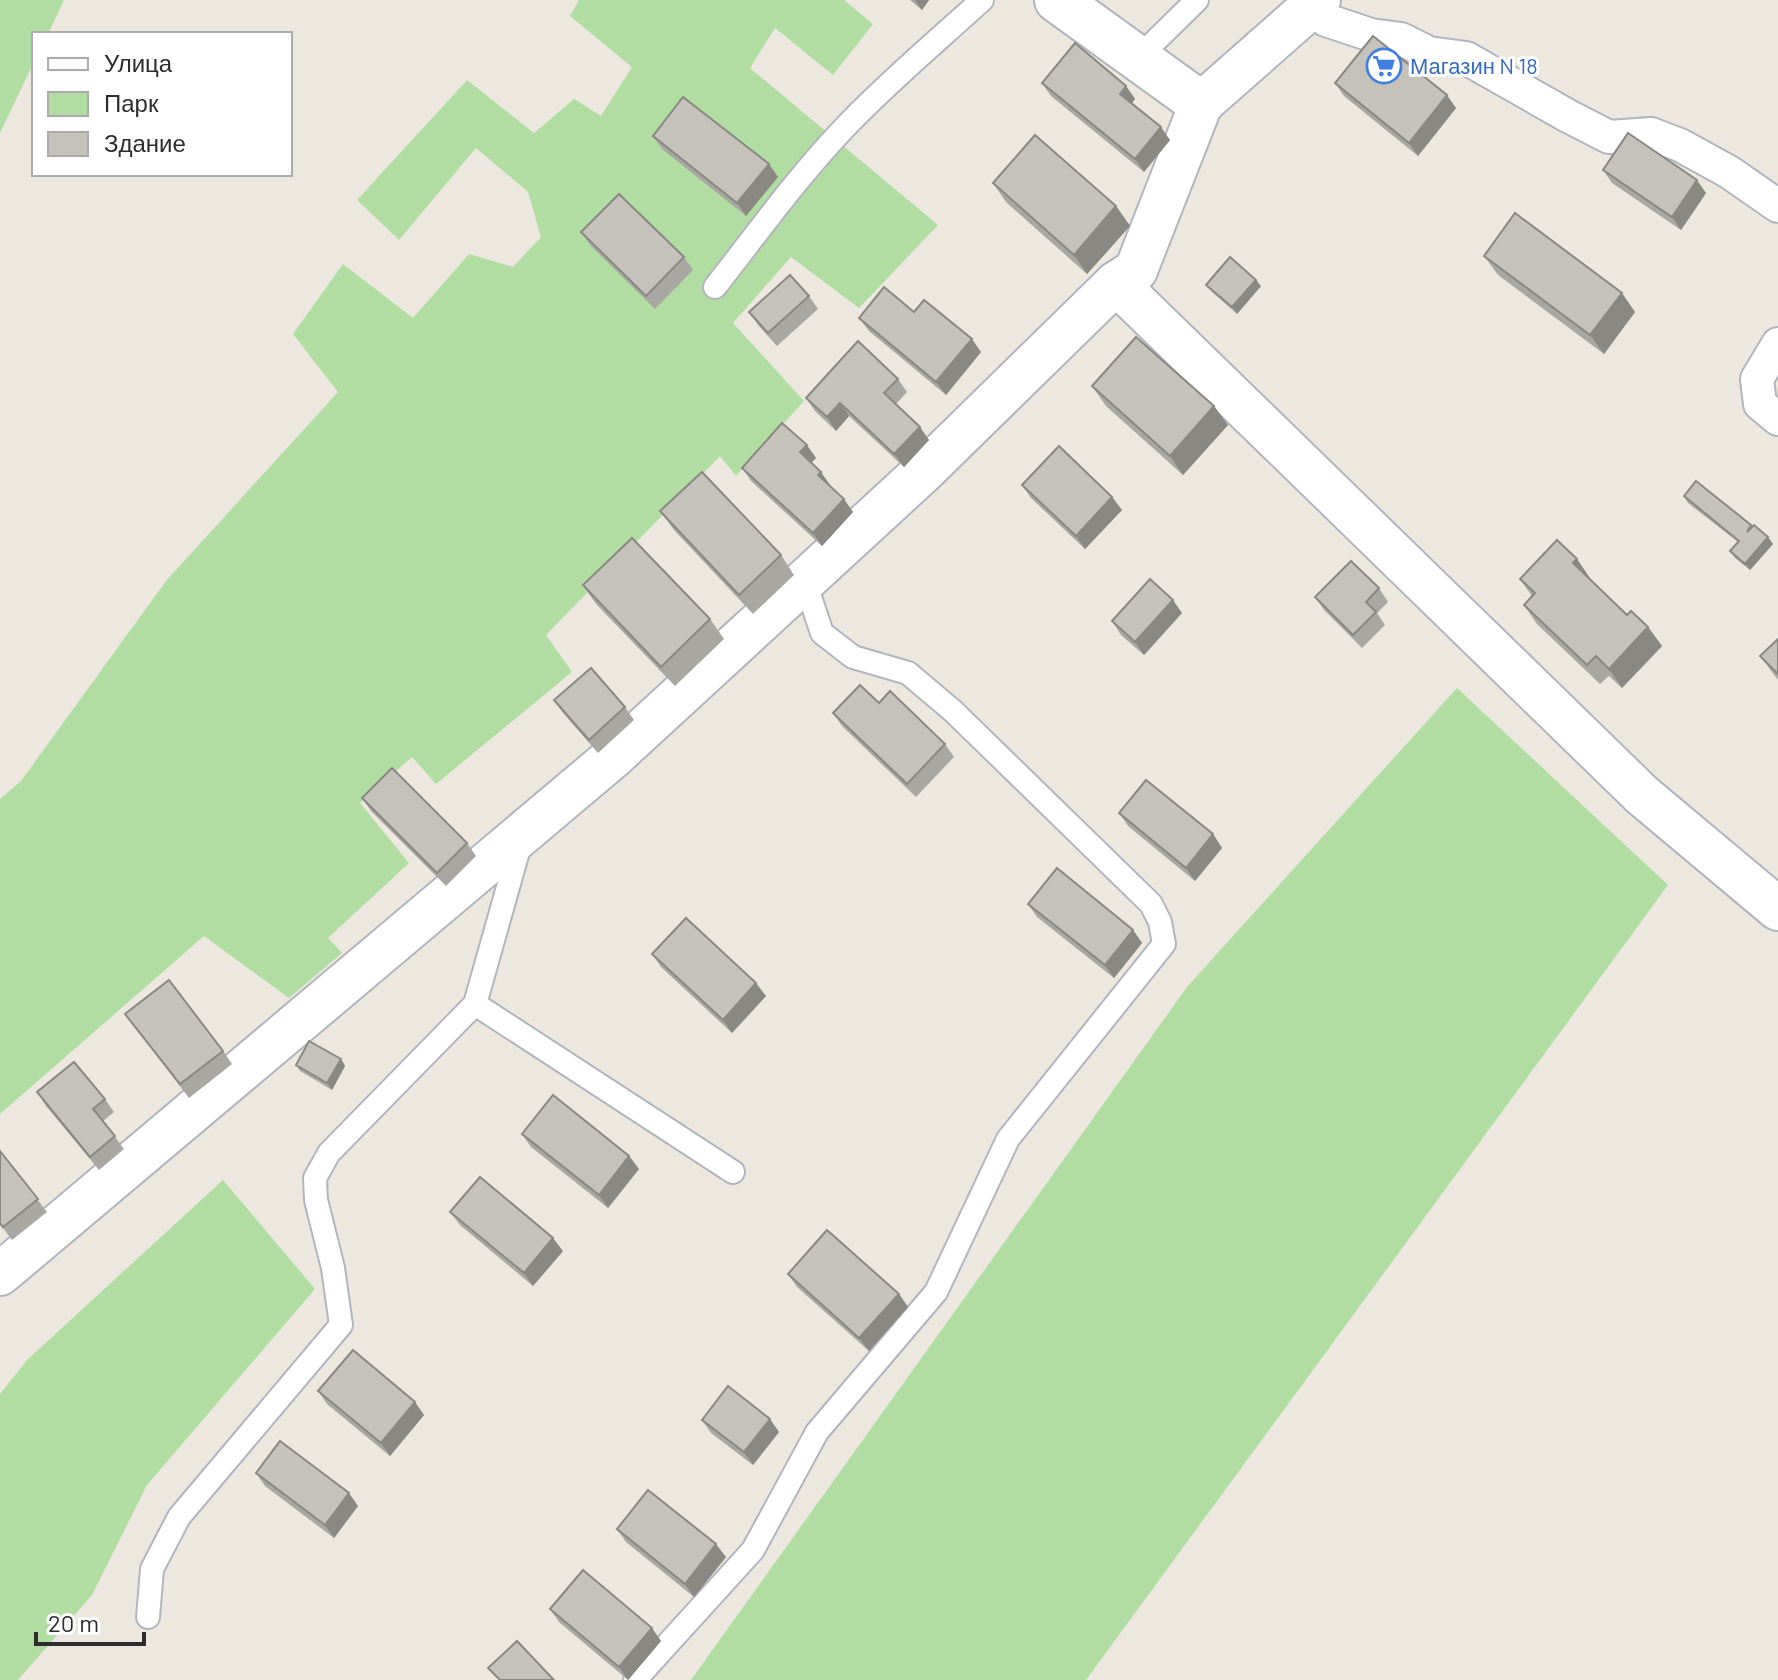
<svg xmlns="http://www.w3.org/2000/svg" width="1778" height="1680" viewBox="0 0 1778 1680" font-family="Barlow,sans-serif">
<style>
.green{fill:#b1dda3}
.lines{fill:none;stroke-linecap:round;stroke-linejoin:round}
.service-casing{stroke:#b3b5be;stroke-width:26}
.pedestrian-casing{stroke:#b3b5be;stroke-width:36}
.minor-casing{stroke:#b3b5be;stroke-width:46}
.tertiary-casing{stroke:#b3b5be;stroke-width:48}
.service{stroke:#fff;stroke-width:22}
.pedestrian{stroke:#fff;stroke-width:32}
.minor{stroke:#fff;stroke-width:42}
.tertiary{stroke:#fff;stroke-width:44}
.wall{fill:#a9a7a1}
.shaded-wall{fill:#8a8883}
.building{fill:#c5c2bb;stroke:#8a8883;stroke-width:2}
.labels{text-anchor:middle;stroke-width:6;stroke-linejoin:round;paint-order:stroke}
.shop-label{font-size:22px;fill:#366cbe;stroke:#fff;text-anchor:start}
</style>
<rect width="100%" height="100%" fill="#ece8e0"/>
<g class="green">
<path d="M0,0H64L48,34H34V62L0,133Z"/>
<path d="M579,0H844L873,24L833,75L775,28L750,68L938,225L859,308L791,257L733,323L804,401L736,476L720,456L546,635L572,672L436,784L412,757L360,803L409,863L328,938L342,953L289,998L204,936L0,1114V799L21,781L166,581L338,392L293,334L343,264L413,318L469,254L513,267L541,237L528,192L476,148L399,240L357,200L467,80L534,133L574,99L601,116L632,67L570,16Z"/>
<path d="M1457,688L1668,885L1086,1680H691L1187,987Z"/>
<path d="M223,1180L315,1289L147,1485L92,1595L18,1680H0V1394L27,1360Z"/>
</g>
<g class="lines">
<g class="service-casing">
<g id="service">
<path d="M1138,58L1197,0"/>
<path d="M715,287C759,231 801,172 851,121C893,78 938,40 982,0"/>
<path d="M475,1004L733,1172"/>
<path d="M148,1617L152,1569L179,1517L341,1325L333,1268L316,1200L315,1178L329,1153L475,1004L521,841"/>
<path d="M635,1680L753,1550L817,1432L936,1292L1008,1139L1164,944L1160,922L1151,904L953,711L908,673L853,657L822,633L805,582"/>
</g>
</g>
<g class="pedestrian-casing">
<g id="pedestrian">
<path d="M1317,3L1326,20L1371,35L1401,39L1429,53L1466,58L1568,116L1609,137L1651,134L1680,145L1729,172L1778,206"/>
<path d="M1778,344L1757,379L1760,404L1778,419"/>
</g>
</g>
<g class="minor-casing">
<g id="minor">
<path d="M1116,283L1642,795L1778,909"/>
<path d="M0,1274L612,758L924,471L1116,283L1136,270L1201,104L1319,0"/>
</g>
</g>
<g class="tertiary-casing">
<path id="tertiary" d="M1057,0L1201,104"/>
</g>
<use href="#service" class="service"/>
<use href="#pedestrian" class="pedestrian"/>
<use href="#minor" class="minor"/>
<use href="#tertiary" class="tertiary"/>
</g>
<g class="wall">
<path d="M910,0H929L922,10Z"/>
<path d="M1042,83L1126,86L1135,99L1132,103L1170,140L1144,172L1051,96Z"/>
<path d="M1335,83L1456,108L1418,156L1344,96Z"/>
<path d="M653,136L778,177L746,216L662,149Z"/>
<path d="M1603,170L1706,193L1681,230L1612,183Z"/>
<path d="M993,183L1116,206L1130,226L1087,274L1006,202Z"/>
<path d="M581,232L684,257L693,270L655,309L590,245Z"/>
<path d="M1484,256L1635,312L1604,354L1498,275Z"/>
<path d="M1206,285L1261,286L1237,314L1211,291Z"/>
<path d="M809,296L818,309L777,346L758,325L749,312Z"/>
<path d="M914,312L981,352L946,395L869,331L859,318Z"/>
<path d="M898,379L907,392L896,404L929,440L904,467L849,416L836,431L815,411L806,398Z"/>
<path d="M1092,386L1214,406L1228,425L1183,475L1106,406Z"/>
<path d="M816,458L811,463L830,485L829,486L853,512L822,546L751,481L742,468Z"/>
<path d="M1022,485L1112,497L1122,510L1085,549L1031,498Z"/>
<path d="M1684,496L1751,525L1773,544L1750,570L1735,558L1730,551L1738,542L1688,503Z"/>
<path d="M660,511L781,555L794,575L753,614L674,530Z"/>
<path d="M1577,559L1590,579L1627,615L1648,627L1662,646L1622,688L1609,676L1600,684L1537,624L1524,605L1532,596L1520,579Z"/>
<path d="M583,586L710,619L724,639L675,686L597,605Z"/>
<path d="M1379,588L1388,602L1377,613L1385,625L1362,648L1324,610L1315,597Z"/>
<path d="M1182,613L1144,655L1121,635L1112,621Z"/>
<path d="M1778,639V680L1760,656Z"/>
<path d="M554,700L625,707L634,720L598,753L563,713Z"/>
<path d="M879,703L945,744L954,757L916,797L842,726L833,713Z"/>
<path d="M362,798L467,843L476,856L446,886L371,811Z"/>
<path d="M1119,813L1213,834L1222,848L1195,881L1128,826Z"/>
<path d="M1028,904L1133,930L1142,943L1114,978L1037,917Z"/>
<path d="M652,954L766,996L732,1033L661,967Z"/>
<path d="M125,1014L223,1051L232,1064L189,1098Z"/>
<path d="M341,1059L345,1066L332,1090L300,1071L296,1065Z"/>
<path d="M37,1092L105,1099L114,1112L103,1121L124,1149L99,1170L46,1106Z"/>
<path d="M522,1134L629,1156L639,1169L608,1208L531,1147Z"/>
<path d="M0,1151L47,1212L12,1240L0,1224Z"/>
<path d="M450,1212L563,1251L533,1286L460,1225Z"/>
<path d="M788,1274L899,1294L908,1307L869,1351L797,1287Z"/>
<path d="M318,1391L424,1415L390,1456L327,1404Z"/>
<path d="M702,1420L779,1432L753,1465L711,1433Z"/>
<path d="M256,1473L358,1506L334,1538L265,1486Z"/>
<path d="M617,1529L726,1557L694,1597L626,1542Z"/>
<path d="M550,1609L661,1641L628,1680L559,1622Z"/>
</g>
<g class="shaded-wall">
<path d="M915,0H929L922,10Z"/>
<path d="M1126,86L1135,99L1129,107L1120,94Z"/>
<path d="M1447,95L1456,108L1418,156L1409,143Z"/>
<path d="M1161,127L1170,140L1144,172L1135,159Z"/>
<path d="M769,164L778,177L746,216L737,203Z"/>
<path d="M1697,180L1706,193L1681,230L1672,217Z"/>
<path d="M1116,206L1130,226L1087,274L1074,255Z"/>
<path d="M1256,280L1261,286L1237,314L1232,307Z"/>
<path d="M1622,293L1635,312L1604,354L1590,335Z"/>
<path d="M972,339L981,352L946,395L936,382Z"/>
<path d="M840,403L849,416L836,431L827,417Z"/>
<path d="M1214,406L1228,425L1183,475L1170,456Z"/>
<path d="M920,427L929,440L904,467L894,454Z"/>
<path d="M807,445L816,458L809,465L800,452Z"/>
<path d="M821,472L830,485L827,488L818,475Z"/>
<path d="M1112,497L1122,510L1085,549L1076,536Z"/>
<path d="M844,499L853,512L822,546L813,533Z"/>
<path d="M1768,537L1773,544L1750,570L1745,564Z"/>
<path d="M1577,559L1590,578L1587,582L1573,563Z"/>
<path d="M1173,600L1182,613L1144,655L1135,642Z"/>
<path d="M1648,627L1662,646L1622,688L1609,669Z"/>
<path d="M1213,834L1222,848L1195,881L1186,868Z"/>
<path d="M1133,930L1142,943L1114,978L1105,965Z"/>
<path d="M756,983L766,996L732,1033L723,1020Z"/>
<path d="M341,1059L345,1066L332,1090L327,1083Z"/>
<path d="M629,1156L639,1169L608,1208L599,1195Z"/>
<path d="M553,1238L563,1251L533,1286L524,1273Z"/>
<path d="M899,1294L908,1307L869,1351L859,1338Z"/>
<path d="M415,1402L424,1415L390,1456L381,1443Z"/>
<path d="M770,1419L779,1432L753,1465L744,1452Z"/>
<path d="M349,1493L358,1506L334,1538L325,1525Z"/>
<path d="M716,1544L726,1557L694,1597L685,1584Z"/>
<path d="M652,1628L661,1641L628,1680L619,1667Z"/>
</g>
<g class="building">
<path d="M1373,36L1447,95L1409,143L1335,83Z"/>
<path d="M1075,43L1126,86L1120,94L1161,127L1135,159L1042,83Z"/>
<path d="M683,97L769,164L737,203L653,136Z"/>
<path d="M1628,133L1697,180L1672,217L1603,170Z"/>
<path d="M1035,135L1116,206L1074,255L993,183Z"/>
<path d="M619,194L684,257L646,296L581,232Z"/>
<path d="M1515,213L1622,293L1590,335L1484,256Z"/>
<path d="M1230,257L1256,280L1232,307L1206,285Z"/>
<path d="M790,275L809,296L768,333L749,312Z"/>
<path d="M884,287L914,312L924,300L972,339L936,382L859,318Z"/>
<path d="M1136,337L1214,406L1170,456L1092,386Z"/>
<path d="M858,341L898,379L884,393L920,427L894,454L840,403L827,417L806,398Z"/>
<path d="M782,423L807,445L800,452L821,472L818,475L844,499L813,533L742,468Z"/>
<path d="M1059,446L1112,497L1076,536L1022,485Z"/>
<path d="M702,472L781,555L739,595L660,511Z"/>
<path d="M1696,481L1751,525L1747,532L1754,525L1768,537L1745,564L1730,551L1739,541L1684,496Z"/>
<path d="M632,538L710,619L661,667L583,585Z"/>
<path d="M1557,540L1577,559L1573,563L1627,615L1631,611L1648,627L1609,669L1596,656L1587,665L1524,605L1535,593L1520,579Z"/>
<path d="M1351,561L1379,588L1366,602L1376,612L1353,635L1315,597Z"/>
<path d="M1150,579L1173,600L1135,642L1112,621Z"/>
<path d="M1778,639V674L1760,656Z"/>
<path d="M591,668L625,707L589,740L554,700Z"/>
<path d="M860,685L879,703L890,691L945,744L907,784L833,713Z"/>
<path d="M392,768L467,843L437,873L362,798Z"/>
<path d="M1146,780L1213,834L1186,868L1119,813Z"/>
<path d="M1057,868L1133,930L1105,965L1028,904Z"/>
<path d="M686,918L756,983L723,1020L652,954Z"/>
<path d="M169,980L223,1051L180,1084L125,1014Z"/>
<path d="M309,1041L341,1059L327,1083L296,1065Z"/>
<path d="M74,1062L105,1099L93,1109L115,1136L90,1157L37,1092Z"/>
<path d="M553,1095L629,1156L599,1195L522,1134Z"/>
<path d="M0,1151L38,1199L3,1227L0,1223Z"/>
<path d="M480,1177L553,1238L524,1273L450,1212Z"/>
<path d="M827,1230L899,1294L859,1338L788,1274Z"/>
<path d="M353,1350L415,1402L381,1443L318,1391Z"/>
<path d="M728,1386L770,1419L744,1452L702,1420Z"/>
<path d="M280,1441L349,1493L325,1525L256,1473Z"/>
<path d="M648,1490L716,1544L685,1584L617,1529Z"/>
<path d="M583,1570L652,1628L619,1667L550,1609Z"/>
<path d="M517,1641L554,1680H500L488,1668Z"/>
</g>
<defs>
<g id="supermarket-ring" transform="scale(1.8)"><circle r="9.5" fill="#fff" stroke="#3f7fe0" stroke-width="1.5"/><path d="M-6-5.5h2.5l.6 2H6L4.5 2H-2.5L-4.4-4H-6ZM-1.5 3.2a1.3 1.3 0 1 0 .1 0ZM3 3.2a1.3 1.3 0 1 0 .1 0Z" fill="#3f7fe0"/></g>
</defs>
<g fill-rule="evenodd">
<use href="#supermarket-ring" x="1384" y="66"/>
</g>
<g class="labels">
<g class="shop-label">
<text x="1410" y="74">Магазин N 18</text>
</g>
</g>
<rect x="32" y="32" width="260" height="144" fill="#ffffff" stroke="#ababab" stroke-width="2"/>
<rect x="48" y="58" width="40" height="12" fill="#ffffff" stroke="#ababab" stroke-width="2"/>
<text x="104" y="72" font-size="24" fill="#2c2c2c">Улица</text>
<rect x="48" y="92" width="40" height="24" fill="#b1dda3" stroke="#ababab" stroke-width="2"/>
<text x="104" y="112" font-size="24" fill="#2c2c2c">Парк</text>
<rect x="48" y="132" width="40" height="24" fill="#c5c2bb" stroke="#ababab" stroke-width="2"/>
<text x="104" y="152" font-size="24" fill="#2c2c2c">Здание</text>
<path d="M36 1632v12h108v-12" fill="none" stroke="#2c2c2c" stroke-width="4"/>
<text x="48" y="1632" font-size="24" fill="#2c2c2c" stroke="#ffffff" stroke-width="6" paint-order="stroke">20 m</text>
</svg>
